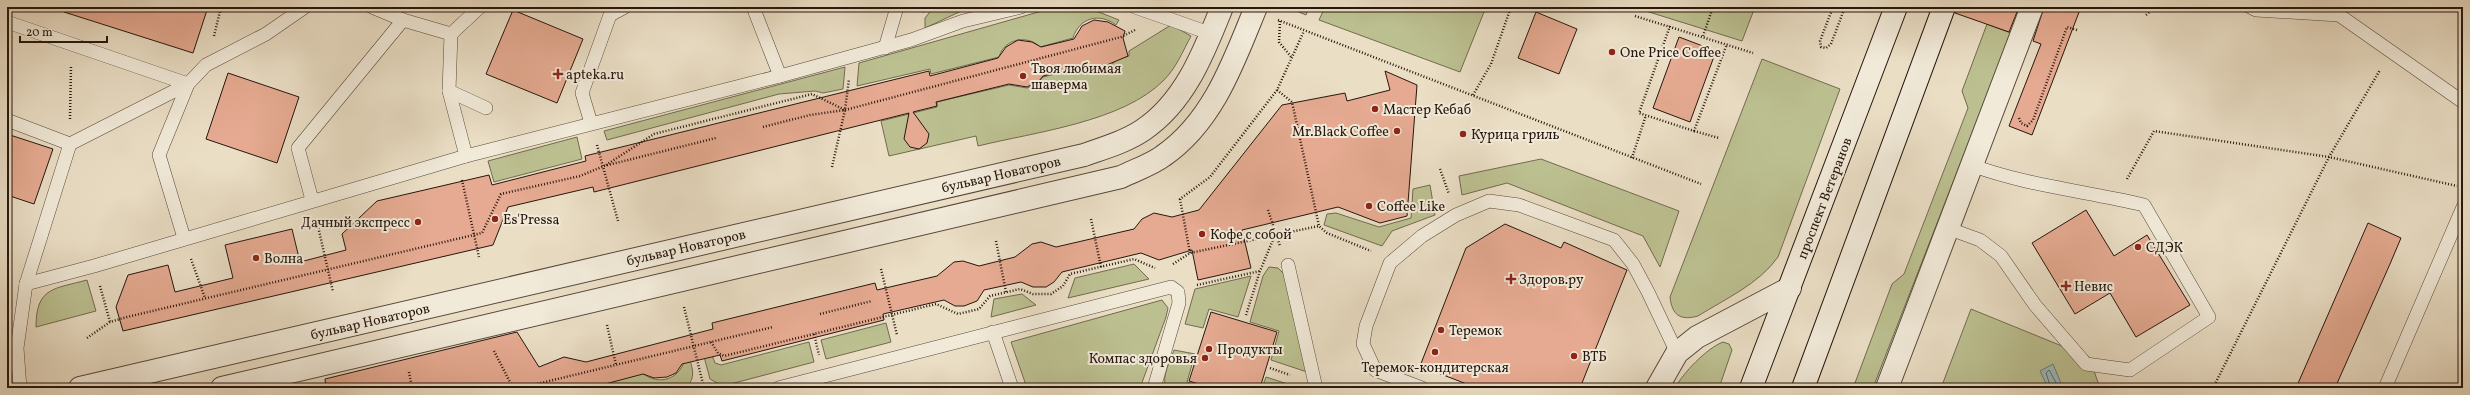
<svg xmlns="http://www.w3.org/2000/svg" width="2470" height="395" viewBox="0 0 2470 395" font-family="Vollkorn,serif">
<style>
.green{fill:#bcc091;stroke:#726b4f}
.water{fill:#9abbbd;stroke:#6c7977}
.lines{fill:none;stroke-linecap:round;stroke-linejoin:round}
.shore{stroke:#606865;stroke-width:1}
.building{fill:#e5aa91;stroke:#27160d}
.service-casing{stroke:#58483b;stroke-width:14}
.minor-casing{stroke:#58483b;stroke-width:24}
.tertiary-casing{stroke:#58483b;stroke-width:24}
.secondary-casing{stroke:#27160d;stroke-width:24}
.path{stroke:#27160d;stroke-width:2.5;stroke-dasharray:1 2;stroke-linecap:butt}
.service{stroke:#f1ead9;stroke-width:13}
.minor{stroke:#f1ead9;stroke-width:22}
.tertiary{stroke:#f1ead9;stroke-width:22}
.secondary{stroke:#f1ead9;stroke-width:22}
.poi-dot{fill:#8f2418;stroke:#f1ead9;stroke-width:1.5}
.labels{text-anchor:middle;stroke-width:4;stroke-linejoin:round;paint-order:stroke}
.poi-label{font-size:14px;fill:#27160d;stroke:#f1ead9;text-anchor:start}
.street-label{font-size:14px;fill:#27160d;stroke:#f1ead9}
</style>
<rect width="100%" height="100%" fill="#eadec5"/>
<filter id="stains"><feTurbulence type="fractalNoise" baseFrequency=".005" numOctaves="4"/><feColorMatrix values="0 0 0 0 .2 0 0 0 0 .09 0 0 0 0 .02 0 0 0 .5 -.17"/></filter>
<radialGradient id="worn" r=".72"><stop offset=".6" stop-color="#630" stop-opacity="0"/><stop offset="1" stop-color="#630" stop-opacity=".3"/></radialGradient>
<g class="green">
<path d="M934,7H970L925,28V18Z"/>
<path d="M1056,7H1086L1119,20L1116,25C1099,12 1079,18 1073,38L1040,47C1027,34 1004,39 999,57L931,74L930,69L857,86L859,63Z"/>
<path d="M1287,7H1309L1306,15Z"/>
<path d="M1325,7H1486L1460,72L1319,20Z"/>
<path d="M1633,7H1755L1742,41Z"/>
<path d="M1987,24L2011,33L1876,380L1873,388H1871L1855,383L1892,284L1904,274L1968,108L1962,91Z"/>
<path d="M1171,25L1191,36C1183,51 1176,68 1164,80C1123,122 1035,132 978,146L976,136L889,156L881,121L937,107V102L1009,85L1027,88L1037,84L1043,77L1088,66L1101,69L1112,64L1117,60L1129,56V51Z"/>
<path d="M1762,59L1840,89L1778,257C1759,284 1725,299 1698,316C1680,321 1672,315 1670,297Z"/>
<path d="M845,67L843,89L823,93L815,91L779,94L607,140L604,131Z"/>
<path d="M577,137L582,159L494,182L488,161Z"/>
<path d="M1541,159L1679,211L1660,267L1643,236L1507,183L1462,195L1459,176Z"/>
<path d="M1430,185L1435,215L1392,231L1382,246L1324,225L1327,214L1336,213L1379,227L1411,218L1413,189Z"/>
<path d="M1134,264L1149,279L1068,298L1075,278Z"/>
<path d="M1269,267L1278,268L1284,274L1307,372L1271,360L1279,331L1250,322L1263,276Z"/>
<path d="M1251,276L1238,317L1209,309L1203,328L1185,324L1195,289Z"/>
<path d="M87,280L96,311L36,327C36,287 54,289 87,280Z"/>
<path d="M1022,294L1036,305L991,317L994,299Z"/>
<path d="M1162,300L1168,308L1166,317L1140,388H1027L1011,342Z"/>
<path d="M1971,309L2089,357L2100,388H1941Z"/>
<path d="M886,323L891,342L826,359L821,340Z"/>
<path d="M809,342L814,362L723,386L710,379L703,353L710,350L715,363L721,365Z"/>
<path d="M1723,342L1729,344L1732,350L1719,388H1675C1683,373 1707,348 1723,342Z"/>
<path d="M1174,350L1195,354L1187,382L1208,388H1167C1160,379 1171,359 1174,350Z"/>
<path d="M689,355C692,369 697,378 685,388H591L593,384L641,372C652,382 669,383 679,371C683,366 685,360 689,355Z"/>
<path d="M1266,377L1300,388H1262Z"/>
</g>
<path class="water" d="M2053,364L2063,388H2048L2040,371Z"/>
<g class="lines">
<path class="shore" d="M2051,388L2046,373L2049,370L2059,388"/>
</g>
<g class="building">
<path d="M64,7H208L193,53L64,12Z"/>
<path d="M1956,7H2019L2009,32L1955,13Z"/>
<path d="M2044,7H2081L2032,135L2009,126L2041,44L2033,41Z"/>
<path d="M513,10L583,39L557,103L486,74Z"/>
<path d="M1536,12L1577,29L1559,74L1518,58Z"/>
<path d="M1094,20L1108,22L1125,31L1123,38L1128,56L1102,67L1088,65L1043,76L1039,81L1027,87L1009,84L936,102L937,106L913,112L929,134L927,143L919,149L910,147L904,139L909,113L594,192L593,187L508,207L493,245L123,331L116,307L128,275L168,265L175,292L233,278L225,245L292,229L300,262L346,250L342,234L377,201L489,175L492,185L586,161L585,156L929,71L930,76L998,58L1006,47L1018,40L1032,42L1041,47L1074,39L1082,26Z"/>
<path d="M1679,37L1716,51L1690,122L1653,108Z"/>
<path d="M1385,71L1417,85L1407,216L1380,223L1338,207L1242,230L1251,268L1198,280L1192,250L1159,260L1141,253L1062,272L1054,282L1046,287H1033L1021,282L984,290L977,301L964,306H955L944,300L883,314L884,320L722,361L720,355L682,364L676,373L667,377L654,378L643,374L590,388H326L325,379L517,332L539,367L564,357L586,362L713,329L712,323L875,283L877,290L937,276L954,262L963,261L979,266L1015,257L1032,244L1041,242L1056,247L1134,229L1142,219L1154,213L1172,217L1199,210L1282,105L1345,93L1347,101L1390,90Z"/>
<path d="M228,73L299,97L277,163L206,139Z"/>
<path d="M7,134L53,149L34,204L7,195Z"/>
<path d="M2086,210L2114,256L2147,235L2190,305L2136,337L2110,293L2075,314L2032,243Z"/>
<path d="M2368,223L2401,238L2390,264L2335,388H2296Z"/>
<path d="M1505,224L1561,248L1564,242L1627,270L1580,388H1477L1420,366L1466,248Z"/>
<path d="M1211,312L1277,332L1260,388H1212L1189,381Z"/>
</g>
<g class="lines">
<g class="service-casing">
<g id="service">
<path d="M372,7L403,20L451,34L480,7"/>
<path d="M753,7L780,76"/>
<path d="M1135,7L1212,34"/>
<path d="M2250,7L2256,10L2339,15L2463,102"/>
<path d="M7,22L188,84L70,144L26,284"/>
<path d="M451,34L449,91L486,108"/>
<path d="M885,48L897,7"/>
<path d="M449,91L466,156"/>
<path d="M7,120L70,144"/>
<path d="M591,123L582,93L610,15L625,7"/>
<path d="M312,200L298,148L403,20"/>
<path d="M1947,228L1980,240L2001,256L2035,305L2086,364L2130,370L2209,317L2144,205C2086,191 2028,186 1971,165"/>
<path d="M184,238L159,155L188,84L206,65L266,34L305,7"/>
<path d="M1288,265L1316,388"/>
<path d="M993,332L1012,388"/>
<path d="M20,388L17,348L26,284L94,266L466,156L780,76L911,40L963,21L1021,7"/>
<path d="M778,388L1171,287L1178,292L1179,303L1154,388"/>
<path d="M1422,388L1375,370L1363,344L1366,326L1390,263L1422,236L1456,215L1489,201L1519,205L1614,240L1633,264L1648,292L1677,353"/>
<path d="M2385,388L2463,207"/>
</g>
</g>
<g class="minor-casing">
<g id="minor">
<path d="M1657,388L1677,353L1697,337L1790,288"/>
<path d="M1887,388L2032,7"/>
</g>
</g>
<g class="tertiary-casing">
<g id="tertiary">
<path d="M80,388L1084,155C1104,148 1125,142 1143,130C1185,102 1204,52 1222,7"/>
<path d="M222,388L1121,177C1135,170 1151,165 1163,156C1213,122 1234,61 1256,7"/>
</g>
</g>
<g class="secondary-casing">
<g id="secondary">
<path d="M1751,388L1896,7"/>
<path d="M1803,388L1944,7"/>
</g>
</g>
<g class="path">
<path d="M1833,7L1820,41L1821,47L1826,48L1831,44L1845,7"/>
<path d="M923,12L926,7"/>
<path d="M2146,15L2155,7"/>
<path d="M1635,16L1753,53"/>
<path d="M1278,20L1701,184"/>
<path d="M1280,21L1279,42L1292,58"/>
<path d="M1670,26L1639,113L1694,131L1727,44"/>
<path d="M214,36L221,7"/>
<path d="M1703,36L1713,7"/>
<path d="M1277,90L1292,102L1319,226"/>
<path d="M1473,95L1491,64L1511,7"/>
<path d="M2019,118L2021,123L2027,126L2033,120L2067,27L2077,30"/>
<path d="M70,119L71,66"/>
<path d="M763,127L810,115L845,110L1121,37L1135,30"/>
<path d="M1694,131L1719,138"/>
<path d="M597,145L618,221"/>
<path d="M1632,158L1646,115"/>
<path d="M606,165L654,134L812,94L845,110"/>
<path d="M832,167L845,110L849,79"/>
<path d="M1440,169L1449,194"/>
<path d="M2127,179L2154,131L2329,157L2457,186"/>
<path d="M462,180L479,257"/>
<path d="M1268,210L1280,246"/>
<path d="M1091,219L1101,267"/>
<path d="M317,222L333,292"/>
<path d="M996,241L1006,292"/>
<path d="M1190,253L1180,199L1210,177L1277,90L1304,31"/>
<path d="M191,259L205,298"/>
<path d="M1173,264L1190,253L1319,226L1327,233L1371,251"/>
<path d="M881,269L897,335"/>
<path d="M1197,285L1260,271"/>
<path d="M100,286L110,322"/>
<path d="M684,307L704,388"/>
<path d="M820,314L872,301"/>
<path d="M1246,315L1260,271L1275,235"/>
<path d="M607,325L616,365"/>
<path d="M814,334L819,355"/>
<path d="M87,338L110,322L127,317L482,233L501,194L580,176L604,166L716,138"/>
<path d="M711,342L718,353L724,356L936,304L958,314L979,309L990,296L1020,289L1033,294H1051L1063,286L1070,274L1134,259L1155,268"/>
<path d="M494,351L513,388"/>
<path d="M1270,368L1290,375"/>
<path d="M409,372L412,388"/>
<path d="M520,388L773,327"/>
<path d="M2213,388L2329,157L2380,70"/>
</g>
<use href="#service" class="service"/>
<use href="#minor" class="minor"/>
<use href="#tertiary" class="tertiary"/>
<use href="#secondary" class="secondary"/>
</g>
<g class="poi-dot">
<circle cx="1612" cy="52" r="4"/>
<path d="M556 68h4v4h4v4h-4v4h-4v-4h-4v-4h4z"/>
<circle cx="1023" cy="76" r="4"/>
<circle cx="1375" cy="109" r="4"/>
<circle cx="1397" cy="131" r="4"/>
<circle cx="1463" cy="134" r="4"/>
<circle cx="1369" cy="206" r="4"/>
<circle cx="495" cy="219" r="4"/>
<circle cx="418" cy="222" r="4"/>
<circle cx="1202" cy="234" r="4"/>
<circle cx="2138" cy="247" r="4"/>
<circle cx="256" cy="258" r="4"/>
<path d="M1509 273h4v4h4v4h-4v4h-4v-4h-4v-4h4z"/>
<path d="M2064 280h4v4h4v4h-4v4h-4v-4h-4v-4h4z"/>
<circle cx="1441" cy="330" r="4"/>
<circle cx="1209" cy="349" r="4"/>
<circle cx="1435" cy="352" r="4"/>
<circle cx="1574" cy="356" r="4"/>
<circle cx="1205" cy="358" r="4"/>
</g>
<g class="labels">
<g class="poi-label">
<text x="1620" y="57">One Price Coffee</text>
<text x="1031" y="73">Твоя любимая<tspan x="1031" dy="16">шаверма</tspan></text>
<text x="566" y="79">apteka.ru</text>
<text x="1383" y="114">Мастер Кебаб</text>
<text x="1389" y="136" text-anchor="end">Mr.Black Coffee</text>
<text x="1471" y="139">Курица гриль</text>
<text x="1377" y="211">Coffee Like</text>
<text x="503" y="224">Es'Pressa</text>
<text x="410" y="227" text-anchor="end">Дачный экспресс</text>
<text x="1210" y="239">Кофе с собой</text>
<text x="2146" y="252">СДЭК</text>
<text x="264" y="263">Волна</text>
<text x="1519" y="284">Здоров.ру</text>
<text x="2074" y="291">Невис</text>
<text x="1449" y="335">Теремок</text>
<text x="1217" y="354">Продукты</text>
<text x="1582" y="361">ВТБ</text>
<text x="1197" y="363" text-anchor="end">Компас здоровья</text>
<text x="1435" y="372" text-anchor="middle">Теремок-кондитерская</text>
</g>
<g class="street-label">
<text transform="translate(1001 174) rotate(-13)" y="5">бульвар Новаторов</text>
<text transform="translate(1824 198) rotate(-69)" y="5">проспект Ветеранов</text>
<text transform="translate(686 247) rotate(-13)" y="5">бульвар Новаторов</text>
<text transform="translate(370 321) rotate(-13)" y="5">бульвар Новаторов</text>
</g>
</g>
<rect width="2470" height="395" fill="none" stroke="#eadec5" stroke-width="24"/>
<rect x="8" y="8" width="2454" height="379" fill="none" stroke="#27160d" stroke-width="2"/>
<rect x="12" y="12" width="2446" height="371" fill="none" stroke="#27160d"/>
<path d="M20 36v6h87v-6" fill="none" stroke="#27160d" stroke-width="2"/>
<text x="26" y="36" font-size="12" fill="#27160d" stroke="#f1ead9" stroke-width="3" paint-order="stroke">20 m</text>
<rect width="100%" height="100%" filter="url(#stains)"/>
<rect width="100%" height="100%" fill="url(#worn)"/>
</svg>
